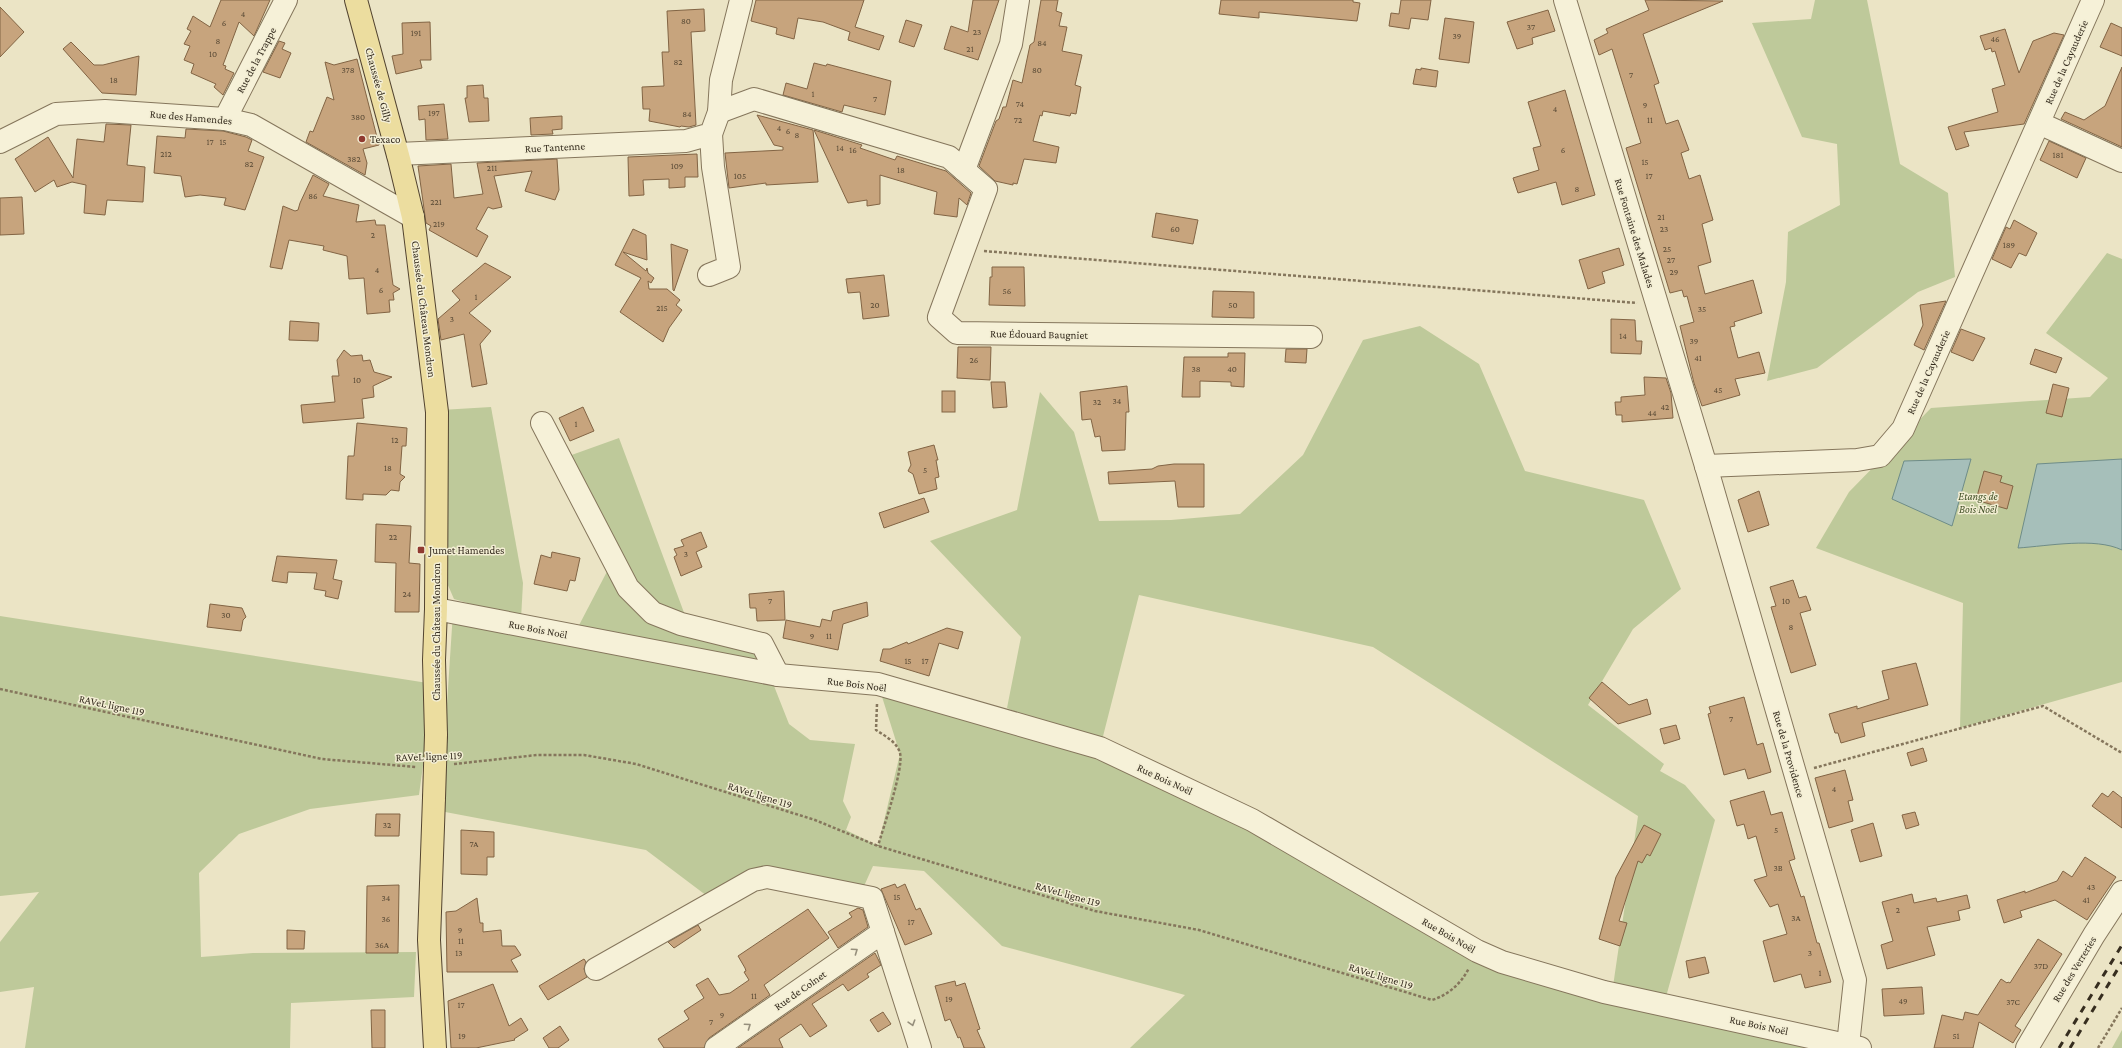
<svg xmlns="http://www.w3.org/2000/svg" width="2122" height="1048" viewBox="0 0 2122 1048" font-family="'Crimson Pro',serif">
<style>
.green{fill:#bec99a;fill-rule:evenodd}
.water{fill:#a6bfba;stroke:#6e8c88}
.building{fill:#c7a47d;stroke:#826444}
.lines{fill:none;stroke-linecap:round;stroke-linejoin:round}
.minor-casing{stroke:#85765c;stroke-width:24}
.major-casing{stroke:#534430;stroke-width:24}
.path{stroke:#85765c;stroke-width:2.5;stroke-dasharray:3 2;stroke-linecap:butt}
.minor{stroke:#f6f1d8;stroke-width:22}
.major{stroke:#ecdd9f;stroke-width:22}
.rail{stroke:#362d1f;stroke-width:3;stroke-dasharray:7 7;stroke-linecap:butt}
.major-bridge-casing{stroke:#534430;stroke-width:24;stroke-linecap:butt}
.major-bridge{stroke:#ecdd9f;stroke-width:22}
.oneway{stroke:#968f7c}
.poi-dot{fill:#903a30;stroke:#f3eed4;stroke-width:1.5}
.labels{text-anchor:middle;stroke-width:3;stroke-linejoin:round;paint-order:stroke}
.number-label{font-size:9px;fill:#5a4b36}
.street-label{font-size:11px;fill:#362d1f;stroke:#f3eed4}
.poi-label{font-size:11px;fill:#362d1f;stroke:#f3eed4;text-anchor:start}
.park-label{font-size:11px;font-style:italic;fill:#425127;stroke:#f3eed4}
</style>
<rect width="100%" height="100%" fill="#ebe4c5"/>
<g class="green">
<path d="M1815,0H1867L1900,164L1948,193L1955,277L1918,292L1817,368L1767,381L1786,282L1788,232L1840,205L1837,144L1802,137L1752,23L1811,19Z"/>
<path d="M2107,253L2122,259V682L1960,728L1963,603L1816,548L1849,492L1931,408L2090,397L2108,378L2046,333Z"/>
<path d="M1420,326L1479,364L1525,471L1644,500L1681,589L1633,629L1588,705L1664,764L1660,771L1685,785L1715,820L1664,1004L1852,1048H1130L1185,995L1002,946L924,871L873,866L860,895L755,879L711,899L646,850L440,811L453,612L774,686L789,724L810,740L855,744L843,801L851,817L846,830L878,846L900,754L878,684L1095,747L1007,708L1021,637L930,541L1017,510L1040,392L1074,432L1099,521L1171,520L1240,514L1303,455L1363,340ZM1139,595L1373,647L1638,816L1612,993L1477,951L1100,748Z"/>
<path d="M491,407L523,583L521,619L454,599L447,583L441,410Z"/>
<path d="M619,438L689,626L762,644L778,675L576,631L613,560L566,457Z"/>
<path d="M0,616L434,684L419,795L310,809L239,834L199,873L201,957L253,953L416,952L414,997L291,1003L290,1048H25L34,987L0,992V942L39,892L0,896Z"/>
<path d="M2122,1030V1048H2112Z"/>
</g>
<g class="water">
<path d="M1971,459L1952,526L1892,499L1904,461Z"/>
<path d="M2122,459V550C2095,537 2048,546 2018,548L2037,464Z"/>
</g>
<g class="building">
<path d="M221,0H270L254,36L239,22L223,65L226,66L225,69L234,73L223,95L214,87L216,84L191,73L194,64L184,60L190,46L184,44L191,31L187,29L193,16L210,27Z"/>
<path d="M756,0H864L855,27L884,36L879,50L848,40L850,32L823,22L798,18L794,39L776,34L777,28L751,21Z"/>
<path d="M973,0H999L978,60L944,49L951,26L968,32Z"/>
<path d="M1041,0H1058L1056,11L1062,13L1059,26L1067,27L1062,51L1082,55L1075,85L1081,87L1076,114L1071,113L1070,116L1043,111L1042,116L1040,115L1033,141L1059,147L1056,163L1024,159L1017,184L1013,183V185L995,181L979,166L996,121L999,119L1003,107H1006L1013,80L1022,83L1030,45L1034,42Z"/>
<path d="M1221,0H1353V2L1360,3L1357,21L1259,12V18L1219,14Z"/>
<path d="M1401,0H1431L1428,20L1411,18L1409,29L1389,26L1391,13L1399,14Z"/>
<path d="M1645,0L1723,1L1643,34L1659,83L1654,85L1666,124L1678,120L1689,150L1681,153L1689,179L1700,175L1713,220L1702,224L1711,262L1698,266L1705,294L1753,280L1762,313L1734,322L1735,326L1730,327L1738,358L1759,352L1765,373L1735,379L1740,395L1702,406L1694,383L1680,326L1694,322L1687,296L1684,297L1682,290L1670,293L1626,148L1641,143L1612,49L1599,55L1594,40L1608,33L1606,29L1649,10Z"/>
<path d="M0,7L24,32L0,57Z"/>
<path d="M704,9L705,31L691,32L696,125L689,127L681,126L680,127L649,121L650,109H643L642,87L664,86L662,52H669L667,11Z"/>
<path d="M1548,10L1555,31L1532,38L1533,44L1517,49L1507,22Z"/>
<path d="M1445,18L1474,22L1469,63L1439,59Z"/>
<path d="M906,20L922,25L914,47L899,42Z"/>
<path d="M430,22L431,60H420L422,68L396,74L392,56L403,54L402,23Z"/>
<path d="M2111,23L2122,28V56L2100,47Z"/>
<path d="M2005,29L2019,73L2033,41L2054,33L2064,35L2024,124L1964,132L1969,146L1956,150L1948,127L1998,112L1992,89L2005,85L1995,51L1992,52L1991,48L1985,50L1980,36Z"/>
<path d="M279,41L285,43L282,49L291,53L280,78L263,72Z"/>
<path d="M71,42L94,65H103L139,56L136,95L102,93L63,49Z"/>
<path d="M357,59L379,145L363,149L367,163L365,175L306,142L310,131L313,132L327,97L334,100L325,62L334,65Z"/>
<path d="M814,63L826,66L827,64L891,81L885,115L844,105L842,112L783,95L786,83L807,89Z"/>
<path d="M2122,67V147L2061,119L2065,112L2084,120L2105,106Z"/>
<path d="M1421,68L1438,71L1436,87L1413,84L1416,69L1421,70Z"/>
<path d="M483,85L484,98H488L489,121L469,122L465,98H467V86Z"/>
<path d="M1565,90L1595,195L1562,205L1556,182L1518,193L1513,178L1539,170L1533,148L1541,146L1528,102Z"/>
<path d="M444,104L448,139L426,140L425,119L419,120L418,106Z"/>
<path d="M757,115L813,130L818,182L766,185V183L729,188L725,153L783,150V147L774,145Z"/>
<path d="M562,116V129L552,130L553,134L531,135L530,118Z"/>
<path d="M106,124L131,125L127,165L145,167L143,202L107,200L105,215L84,213L86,185L72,182L57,187L54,180L35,192L15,159L48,137L73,178L77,139L104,142Z"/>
<path d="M186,129L223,131L246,137L252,140L248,151L264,157L245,210L224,205L226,198L200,195L185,197L181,176L154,173L157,136L185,138Z"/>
<path d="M814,130L862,145L860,148L895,160L897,156L946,171L971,193L967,205L959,198L957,217L934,214L937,192L880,175V204L867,206V200L848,203Z"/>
<path d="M2049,141L2086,158L2077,178L2040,160Z"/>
<path d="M697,154L698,177H685V187L669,188V179L643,180L644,195L629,196L628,157Z"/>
<path d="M557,159L559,190L555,200L525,191L532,171L494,176L502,207L493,209L488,207L476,229L488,236L477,257L429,230L431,226L426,223L418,166L451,164L454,198L483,194L477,163Z"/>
<path d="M313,175L329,184L323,196L359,205L356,222L375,220L376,225H385L393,285L400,289L393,293L394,300H389L390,312L367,314L364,278L349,279L347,256L323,250L324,246L289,240L282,269L270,267L283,206L295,211L298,210L300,203Z"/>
<path d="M22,197L24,234L0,235V198Z"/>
<path d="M1156,213L1198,220L1193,244L1152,237Z"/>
<path d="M2014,220L2037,233L2026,256L2019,253L2011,268L1992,259L2006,227L2010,229Z"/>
<path d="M633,229L646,235L647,260L623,252L646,271L647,268L648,273L654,278L651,283L648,281L649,289H667L680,300L676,305L682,310L669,328L663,342L620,312L641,278L615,265Z"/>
<path d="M671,244L688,250L674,291L673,290Z"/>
<path d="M1619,248L1624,265L1602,272L1605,283L1588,289L1579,260Z"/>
<path d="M485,263L511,277L469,313L491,331L480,344L487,384L472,387L464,334L441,340L438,319L460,300L452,291Z"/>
<path d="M992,267H1024L1025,306L989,305L990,277H992Z"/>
<path d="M884,275L889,316L863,319L860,292L848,293L846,279Z"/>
<path d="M1213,291L1254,292V318L1212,317Z"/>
<path d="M1946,301L1924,350L1914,345L1923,325L1920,305Z"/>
<path d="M1611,319L1635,320L1636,341H1642L1641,354L1611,353Z"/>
<path d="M290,321L319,323L318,341L289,340Z"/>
<path d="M1961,329L1985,338L1973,361L1951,352Z"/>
<path d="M958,347H991L990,380L957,378Z"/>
<path d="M1286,349H1307L1306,363L1285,362Z"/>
<path d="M2035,349L2062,358L2056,373L2030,364Z"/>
<path d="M344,350L351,356L362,355L363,361L370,360L374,372L392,377L373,386L374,397L362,399L364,418L303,423L301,405L335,402L332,376H339L337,360Z"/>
<path d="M1228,353H1245L1244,387L1231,386V382L1200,381V397H1182L1184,357H1228Z"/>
<path d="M1644,377L1666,378L1671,393L1673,418L1622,422V415H1616L1615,402H1621V397L1645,395Z"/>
<path d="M991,382H1005L1007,407L993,408Z"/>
<path d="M2053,384L2069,388L2062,417L2046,413Z"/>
<path d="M1127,386L1129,412H1126L1125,450L1102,451L1100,436L1095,437L1091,419L1082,420L1080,392Z"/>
<rect x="942" y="391" width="13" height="21"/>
<path d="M583,407L594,431L570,441L559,418Z"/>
<path d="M357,423L407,428L406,446H402L400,474L405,477L400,482L399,491L391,490L386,495L363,494V500L346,499L348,456H354Z"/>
<path d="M934,445L938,460H936L939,477L935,478L937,489L919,494L913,474L908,471L911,465L908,452Z"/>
<path d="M1174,464H1204V507H1178L1175,481L1109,484L1108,472L1152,469L1158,466Z"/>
<path d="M1984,471L2002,476L2000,482L2013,486L2007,509L1976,500Z"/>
<path d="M1759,491L1769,525L1748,532L1738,500Z"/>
<path d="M924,498L929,512L884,528L879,513Z"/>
<path d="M376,524L411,526L409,563L420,564L419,612H395L396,563L375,562Z"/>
<path d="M701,532L707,547L696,552L702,567L681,576L674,557L677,555L674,549L684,546L681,540Z"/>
<path d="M552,552L580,558L575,581L570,580L567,591L534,584L541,555L551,558Z"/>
<path d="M277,556L337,560L333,579L342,581L338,599L325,596L326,591L314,589L317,573L288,572L287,583L272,581Z"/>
<path d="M1793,580L1799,598L1806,596L1811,610L1800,613L1816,665L1791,673L1771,607L1776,606L1770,587Z"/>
<path d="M784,591L785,620L757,621L756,608H750L749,594Z"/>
<path d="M867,602L868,616L843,624L838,650L783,638L786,620L820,627L822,619L831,621L833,611Z"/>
<path d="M210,604L242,608L246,617L243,620L241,631L207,627Z"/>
<path d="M947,628L963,632L958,649L939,643L929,676L880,661L883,649H890L907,642L908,644Z"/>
<path d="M1916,663L1928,705L1862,723L1865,736L1841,743L1838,733H1835L1829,714L1857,706V709L1889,699L1882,671Z"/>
<path d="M1602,682L1629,705L1647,699L1651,714L1618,724L1589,698Z"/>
<path d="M1744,697L1757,745L1763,743L1771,772L1748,779L1745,769L1724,775L1708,714L1711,713L1709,707Z"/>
<path d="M1676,725L1680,739L1664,744L1660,729Z"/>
<path d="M1923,748L1927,761L1911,766L1907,753Z"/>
<path d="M1845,770L1853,800L1848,801L1853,821L1829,828L1815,778Z"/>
<path d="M1764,791L1771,815L1782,812L1795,859L1789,861L1801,897L1804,896L1817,943H1819L1831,982L1805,988L1801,974L1774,982L1763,941L1787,934L1778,904L1770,907L1754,880L1767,876L1756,836L1748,839L1744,824L1737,826L1730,801Z"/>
<path d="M2113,791L2122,798V828L2092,806L2102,793L2108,797Z"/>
<path d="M1915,812L1919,825L1906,829L1902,815Z"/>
<path d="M376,814H400L399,836H375Z"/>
<path d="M1873,823L1882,856L1860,862L1851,830Z"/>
<path d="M1644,825L1661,834L1650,856L1647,854L1642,863L1638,861L1619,921L1627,923L1620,946L1599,939L1616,877Z"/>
<path d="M461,830L494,832V857H487V875L461,874Z"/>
<path d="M2085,857L2116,877L2087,920L2055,900L2020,911L2022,917L2004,923L1997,900L2025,891V893L2057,881L2063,871L2072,877Z"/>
<path d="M895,884L897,888L905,884L916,910L920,908L932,934L905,945L881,889Z"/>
<path d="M399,885L398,953H366L367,886Z"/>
<path d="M1912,894L1914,903L1936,898L1937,902L1967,895L1970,908L1958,911L1960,920L1927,927L1935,955L1887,969L1881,945L1893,941L1882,902Z"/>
<path d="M477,898L480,923H483V932L501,930L502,946H515L521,955L511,960L518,972H447L446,912L456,911Z"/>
<path d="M858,908L863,910L868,927L838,948L828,932L852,917L849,913Z"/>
<path d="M808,909L829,938L764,985L770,995L709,1038L704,1048H664L658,1039L689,1019L684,1011L704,998L696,985L708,978L719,995L730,993L749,980L744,972L746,971L745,968L738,956Z"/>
<path d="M698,925L701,930L674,948L668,942Z"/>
<path d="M287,930L305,931L304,949H287Z"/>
<path d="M2038,939L2062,954L2015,1026L2021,1030L2013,1043L1979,1022L1973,1048H1934L1942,1015L1963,1020L1965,1012L1978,1015L2001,979L2007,983L2008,982L2010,983Z"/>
<path d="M875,953L881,965L867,974L869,977L848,991L843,984L812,1004L827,1026L810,1037L801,1024L779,1039L783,1048H738Z"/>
<path d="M1705,957L1709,973L1689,978L1686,961Z"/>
<path d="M584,959L586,962L584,969L587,977L548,1000L539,986Z"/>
<path d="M955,981L956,986L965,983L980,1029L977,1030L985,1048H964L960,1037L958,1038L950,1019L945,1021L935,986Z"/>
<path d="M493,984L509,1026L521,1018L528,1030L514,1039L515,1040L510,1041L476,1048H451L448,1001Z"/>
<path d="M1922,987L1924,1014L1884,1016L1882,989Z"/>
<path d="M371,1010H385V1048H372Z"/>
<path d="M883,1012L891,1024L878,1032L870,1020Z"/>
<path d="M560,1026L569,1040L558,1048H549L543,1038Z"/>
</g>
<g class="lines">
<g class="minor-casing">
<g id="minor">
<path d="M1565,0L1706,466L1855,980L1848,1045"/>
<path d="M719,112L754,99L949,157L986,189L939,317L957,333L1311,337"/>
<path d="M225,119L286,0"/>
<path d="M2039,123L2122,161"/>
<path d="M0,142L56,114L105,111L225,119L251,125L413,217"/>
<path d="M398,154L686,141L711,134L719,112L721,80L741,0"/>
<path d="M964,170L1011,44L1018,0"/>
<path d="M709,275L729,267L713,167L711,134"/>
<path d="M542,423L628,588L653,613L681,624L762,644L778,675"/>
<path d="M1706,466L1857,460L1880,456L1903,429L2093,0"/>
<path d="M436,609L778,675L878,684L1100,748L1252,820L1477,951L1502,962L1604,992L1860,1048"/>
<path d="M596,969L753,880L767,877L872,898L883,932"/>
<path d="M716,1048L883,932L920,1048"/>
<path d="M2027,1048L2094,935L2122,892"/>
</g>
</g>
<g class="major-casing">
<g id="major">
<path d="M356,0L399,159L413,217L437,412L436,609L434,660L436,735"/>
<path d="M434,798L429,940L435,1048"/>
</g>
</g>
<g class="path">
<path d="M984,251L1637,303"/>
<path d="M0,689L322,759L416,767"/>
<path d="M877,704L876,730C885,736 897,742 900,753C904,769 883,828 878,846"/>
<path d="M454,764L537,755H584L636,764L815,820L878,846L1095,911L1199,930L1432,1000C1448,995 1461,984 1469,968"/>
<path d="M1814,768L2043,706L2122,753"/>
<path d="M2098,1048L2122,1008"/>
</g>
<use href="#minor" class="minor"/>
<use href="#major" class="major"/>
<g class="rail">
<path d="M2059,1048L2122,945"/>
<path d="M2070,1048L2122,962"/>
</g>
<g class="major-bridge-casing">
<path id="major-bridge" d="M434,798L436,735"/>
</g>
<use href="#major-bridge" class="major-bridge"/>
</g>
<defs><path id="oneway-chevron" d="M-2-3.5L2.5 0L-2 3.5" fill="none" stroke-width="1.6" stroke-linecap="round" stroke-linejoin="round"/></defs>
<g class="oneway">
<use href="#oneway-chevron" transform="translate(855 951) rotate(-35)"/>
<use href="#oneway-chevron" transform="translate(912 1023) rotate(73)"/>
<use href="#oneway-chevron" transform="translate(748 1026) rotate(-35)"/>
</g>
<g class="poi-dot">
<circle cx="362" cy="139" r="4"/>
<rect x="417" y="546" width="8" height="8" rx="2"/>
</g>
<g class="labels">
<g class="number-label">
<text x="243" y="17">4</text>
<text x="686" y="24">80</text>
<text x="224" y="26">6</text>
<text x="1531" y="30">37</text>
<text x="977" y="35">23</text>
<text x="416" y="36">191</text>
<text x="1457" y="39">39</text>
<text x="1995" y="42">46</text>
<text x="218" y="44">8</text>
<text x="1042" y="46">84</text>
<text x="970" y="52">21</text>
<text x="213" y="57">10</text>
<text x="678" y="65">82</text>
<text x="348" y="73">378</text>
<text x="1037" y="73">80</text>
<text x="1631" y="78">7</text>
<text x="114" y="83">18</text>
<text x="813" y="97">1</text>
<text x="875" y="102">7</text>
<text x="1020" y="107">74</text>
<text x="1645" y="108">9</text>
<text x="1555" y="112">4</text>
<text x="434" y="116">197</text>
<text x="687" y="117">84</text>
<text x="358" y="120">380</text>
<text x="1018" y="123">72</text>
<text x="1650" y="123">11</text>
<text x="779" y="131">4</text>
<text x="788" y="134">6</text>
<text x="797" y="138">8</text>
<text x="210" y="145">17</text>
<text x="223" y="145">15</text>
<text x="840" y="151">14</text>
<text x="853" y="153">16</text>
<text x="1563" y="153">6</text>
<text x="166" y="157">212</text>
<text x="2058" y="158">181</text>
<text x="354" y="162">382</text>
<text x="1645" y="165">15</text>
<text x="249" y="167">82</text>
<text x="677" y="169">109</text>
<text x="492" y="171">211</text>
<text x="901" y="173">18</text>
<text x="740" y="179">105</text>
<text x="1649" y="179">17</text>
<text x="1577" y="192">8</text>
<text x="313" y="199">86</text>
<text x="436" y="205">221</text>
<text x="1661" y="220">21</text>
<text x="439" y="227">219</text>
<text x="1175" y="232">60</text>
<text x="1664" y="232">23</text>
<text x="373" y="238">2</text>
<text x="2009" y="248">189</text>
<text x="1667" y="252">25</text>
<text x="1671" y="263">27</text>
<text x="377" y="273">4</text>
<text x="1674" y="275">29</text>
<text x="381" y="293">6</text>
<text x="1007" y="294">56</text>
<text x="476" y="300">1</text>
<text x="875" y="308">20</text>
<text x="1233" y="308">50</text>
<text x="662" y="311">215</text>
<text x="1702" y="312">35</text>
<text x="452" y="322">3</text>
<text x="1623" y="339">14</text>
<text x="1694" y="344">39</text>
<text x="1698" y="361">41</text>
<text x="974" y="363">26</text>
<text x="1196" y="372">38</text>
<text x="1232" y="372">40</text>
<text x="357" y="383">10</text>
<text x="1718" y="393">45</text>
<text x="1117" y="404">34</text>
<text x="1097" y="405">32</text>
<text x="1665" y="410">42</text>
<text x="1652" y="416">44</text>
<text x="576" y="427">1</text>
<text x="395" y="443">12</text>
<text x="388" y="471">18</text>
<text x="925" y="473">5</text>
<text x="393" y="540">22</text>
<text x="686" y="557">3</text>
<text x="407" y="597">24</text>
<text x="770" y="604">7</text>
<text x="1786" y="604">10</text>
<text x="226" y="618">30</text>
<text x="1791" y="630">8</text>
<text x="812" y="639">9</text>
<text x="829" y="639">11</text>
<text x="908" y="664">15</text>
<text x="925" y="664">17</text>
<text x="1731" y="722">7</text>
<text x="1834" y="792">4</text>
<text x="387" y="828">32</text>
<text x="1776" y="833">5</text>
<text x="474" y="847">7A</text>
<text x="1778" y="871">3B</text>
<text x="2091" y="890">43</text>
<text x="897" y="900">15</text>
<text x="386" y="901">34</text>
<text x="2086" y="903">41</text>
<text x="1898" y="913">2</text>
<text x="1796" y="921">3A</text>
<text x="386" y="922">36</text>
<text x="911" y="925">17</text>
<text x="460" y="933">9</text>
<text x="461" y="944">11</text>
<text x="382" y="948">36A</text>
<text x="459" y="956">13</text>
<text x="1810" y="956">3</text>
<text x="2041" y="969">37D</text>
<text x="1820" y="976">1</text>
<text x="754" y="999">11</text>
<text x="949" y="1002">19</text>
<text x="1903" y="1004">49</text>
<text x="2013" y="1005">37C</text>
<text x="461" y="1008">17</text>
<text x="722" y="1018">9</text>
<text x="711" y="1025">7</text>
<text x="462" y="1039">19</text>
<text x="1956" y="1039">51</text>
</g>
<g class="street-label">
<text transform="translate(256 60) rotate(-62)" y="4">Rue de la Trappe</text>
<text transform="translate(2066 62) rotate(-66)" y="4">Rue de la Cayauderie</text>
<text transform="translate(379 85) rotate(75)" y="4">Chaussée de Gilly</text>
<text transform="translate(191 117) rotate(5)" y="4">Rue des Hamendes</text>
<text transform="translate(555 147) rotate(-3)" y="4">Rue Tantenne</text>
<text transform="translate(1635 233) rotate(73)" y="4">Rue Fontaine des Malades</text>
<text transform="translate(424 309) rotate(83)" y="4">Chaussée du Château Mondron</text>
<text transform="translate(1039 334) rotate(1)" y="4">Rue Édouard Baugniet</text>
<text transform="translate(1928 372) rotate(-66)" y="4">Rue de la Cayauderie</text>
<text transform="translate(538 629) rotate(11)" y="4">Rue Bois Noël</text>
<text transform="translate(436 632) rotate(-90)" y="4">Chaussée du Château Mondron</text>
<text transform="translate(857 684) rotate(7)" y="4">Rue Bois Noël</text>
<text transform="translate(112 705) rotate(12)" y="4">RAVeL ligne 119</text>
<text transform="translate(1789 754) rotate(74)" y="4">Rue de la Providence</text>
<text transform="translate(429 756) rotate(-2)" y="4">RAVeL ligne 119</text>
<text transform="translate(1165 779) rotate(25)" y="4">Rue Bois Noël</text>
<text transform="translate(760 795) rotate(17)" y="4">RAVeL ligne 119</text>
<text transform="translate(1068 894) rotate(16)" y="4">RAVeL ligne 119</text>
<text transform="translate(1449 935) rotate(30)" y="4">Rue Bois Noël</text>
<text transform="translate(2074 969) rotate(-59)" y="4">Rue des Verreries</text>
<text transform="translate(1381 976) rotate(17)" y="4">RAVeL ligne 119</text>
<text transform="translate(800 990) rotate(-35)" y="4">Rue de Colnet</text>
<text transform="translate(1759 1025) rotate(12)" y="4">Rue Bois Noël</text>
</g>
<g class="poi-label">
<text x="370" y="143">Texaco</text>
<text x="429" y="554">Jumet Hamendes</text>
</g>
<g class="park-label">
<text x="1978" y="500">Etangs de<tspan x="1978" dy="13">Bois Noël</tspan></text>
</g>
</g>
</svg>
